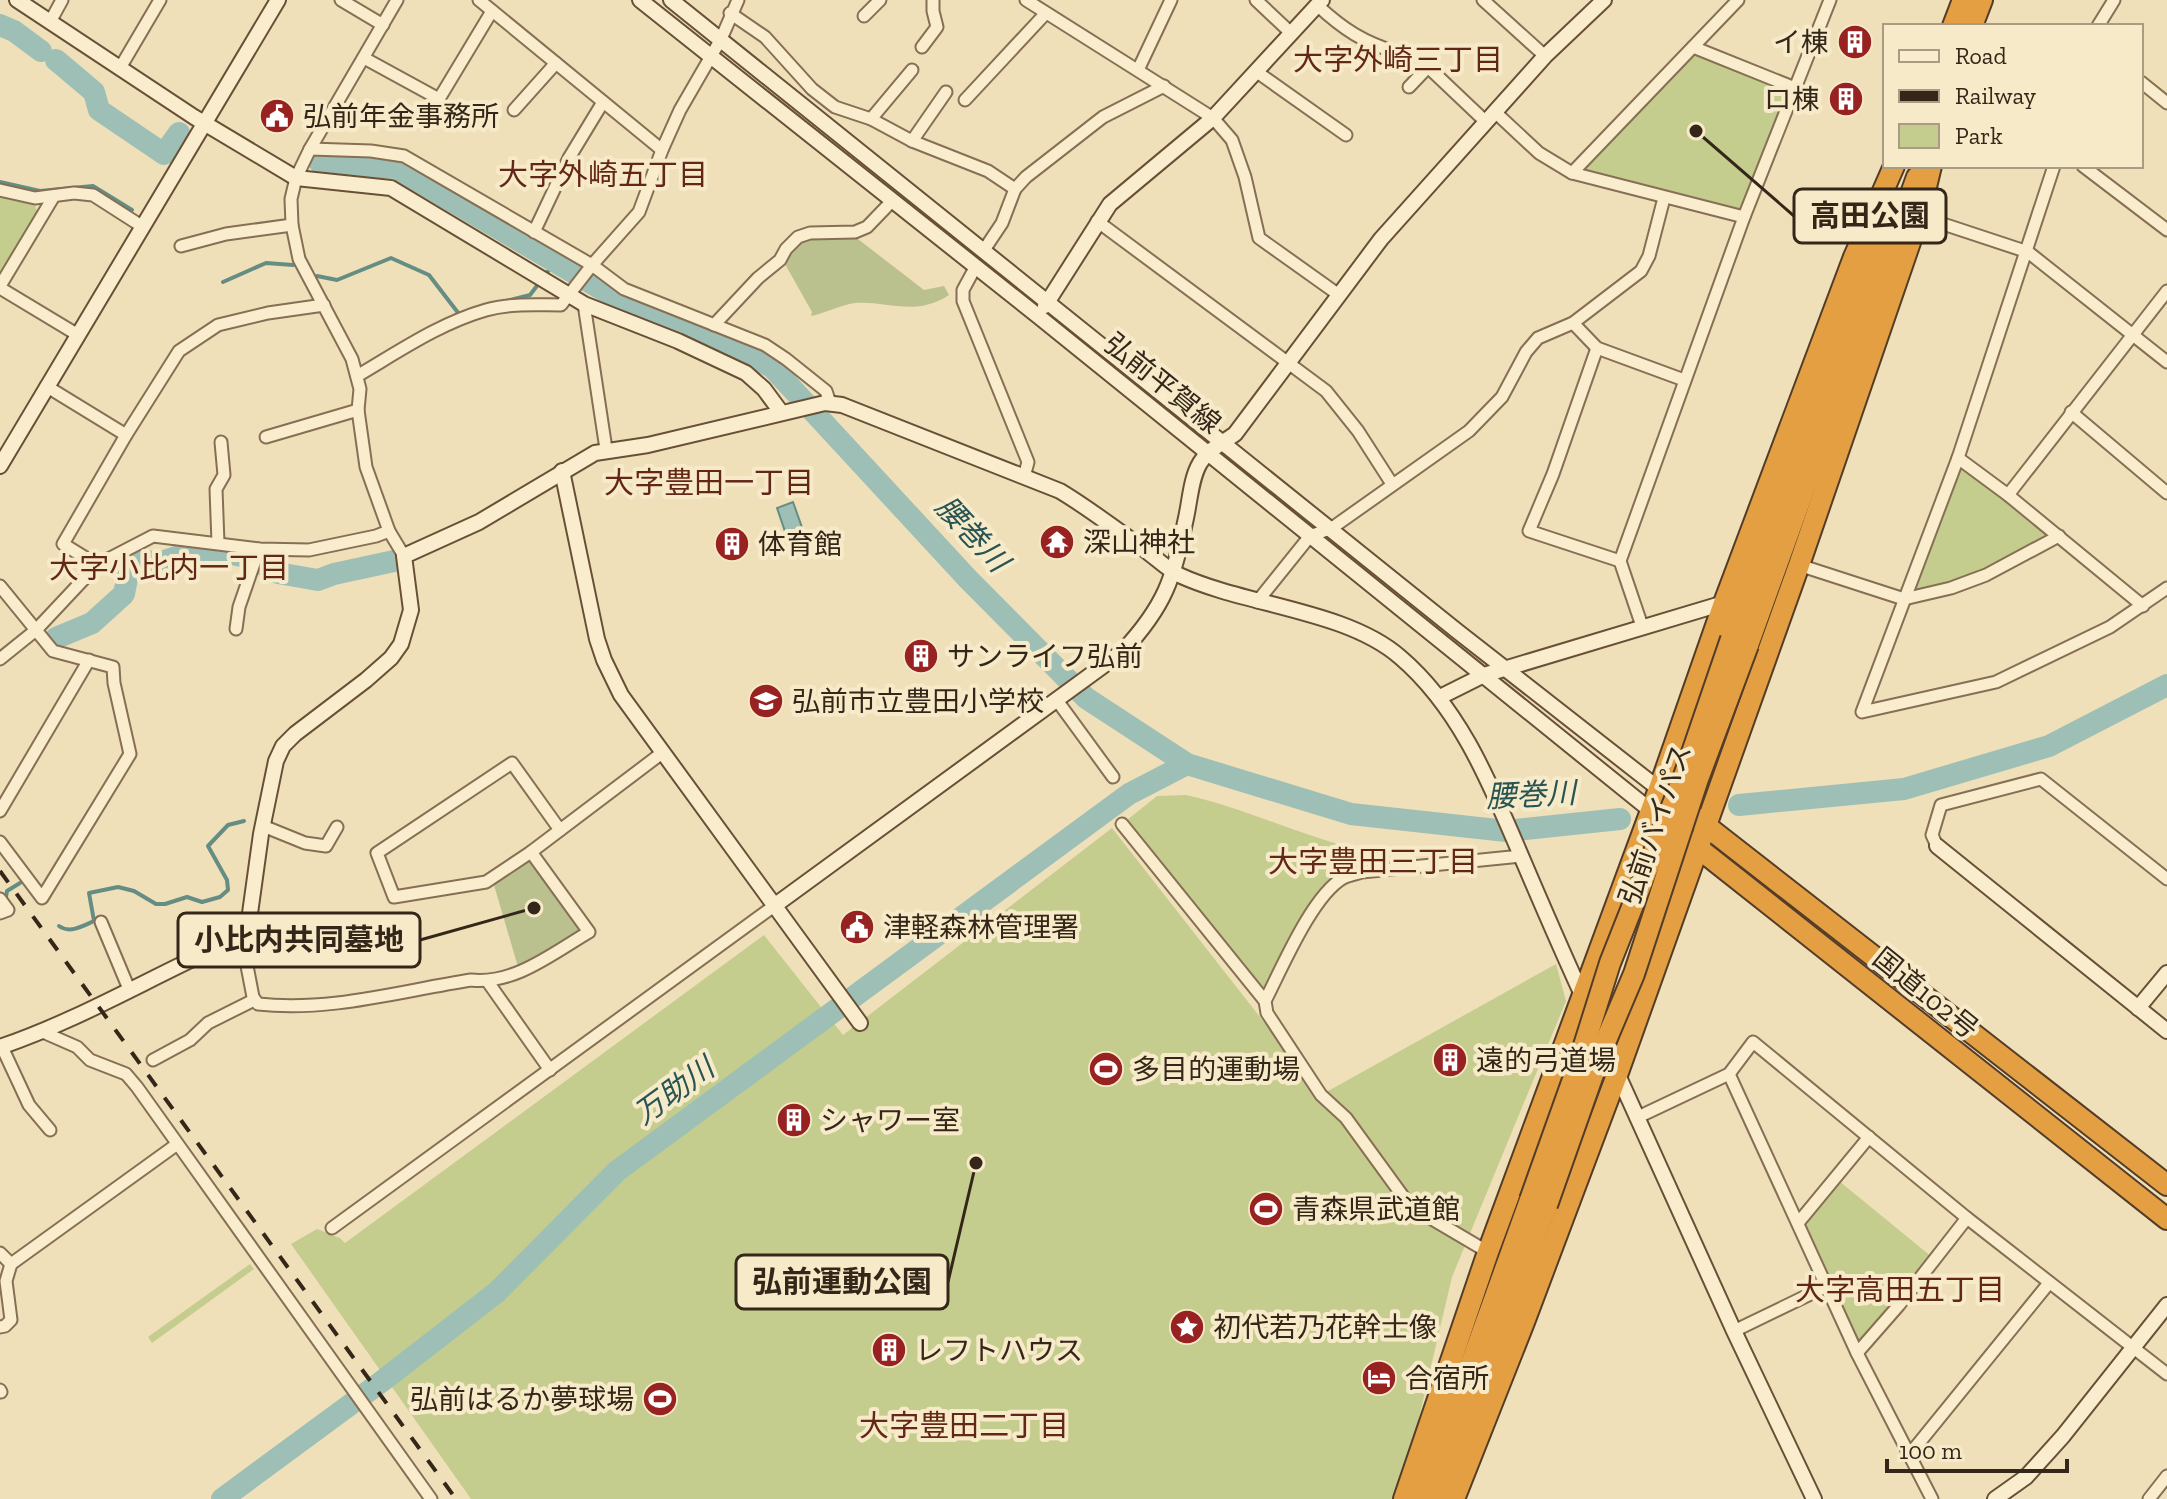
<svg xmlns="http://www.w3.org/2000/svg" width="2167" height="1499" viewBox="0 0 2167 1499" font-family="'Zilla Slab','Noto Sans JP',serif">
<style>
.green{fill:#c5cd8e}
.cemetery{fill:#bac18e}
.water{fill:#9ebfb6;stroke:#668d83;stroke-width:2}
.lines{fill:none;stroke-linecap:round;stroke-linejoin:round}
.stream{stroke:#668d83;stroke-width:4}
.river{stroke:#9ebfb6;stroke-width:22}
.street-casing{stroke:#866f54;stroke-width:15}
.secondary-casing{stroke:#685037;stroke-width:18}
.highway-casing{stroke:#533d29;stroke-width:24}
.street{stroke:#faedcd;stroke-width:11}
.secondary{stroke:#faedcd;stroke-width:14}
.highway{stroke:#e59f43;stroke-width:20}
.rail{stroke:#342719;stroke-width:4;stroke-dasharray:14 14;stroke-linecap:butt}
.highway-bridge-casing{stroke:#533d29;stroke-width:24;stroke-linecap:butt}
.highway-bridge{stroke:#e59f43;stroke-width:20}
.labels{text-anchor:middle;stroke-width:8;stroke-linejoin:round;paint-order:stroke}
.poi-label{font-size:28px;fill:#342719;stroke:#f7eac9;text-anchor:start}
.street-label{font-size:28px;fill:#342719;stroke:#f7eac9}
.neighbourhood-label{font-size:30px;fill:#632717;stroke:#f7eac9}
.water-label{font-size:30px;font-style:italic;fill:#285553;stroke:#f7eac9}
.leader{fill:none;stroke:#342719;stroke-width:3}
.callout-dot{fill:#342719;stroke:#f7eac9;stroke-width:3}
.callout{fill:#f7eac9;stroke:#342719;stroke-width:3}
.callout-label{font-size:30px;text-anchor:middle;font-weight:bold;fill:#342719}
</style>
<rect width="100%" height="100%" fill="#efe0ba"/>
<g class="green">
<path d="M1696,54L1787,91L1741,211L1581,170Z"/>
<path d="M0,196L34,203L38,213L0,275Z"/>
<path d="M1960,463L2049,533V539L1994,567L1920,591L1914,588Z"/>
<path d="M1186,795C1236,806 1282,827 1331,842C1347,847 1364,847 1380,852L1384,861L1374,871L1362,872L1324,897L1265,1001L1122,824L1157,796Z"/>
<path d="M1112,828L1321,1095L1556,964L1566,1001L1452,1277L1406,1473L1396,1499H471L291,1244L317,1229L340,1238L345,1243L764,935L843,1035Z"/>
<path d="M1839,1181L1932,1257L1861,1343L1858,1342L1805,1223Z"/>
<path d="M250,1264L254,1269L152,1343L148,1337Z"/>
</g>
<g class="cemetery">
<path d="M854,236L924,290L944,286L949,295C916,317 888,301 855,303C840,305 826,313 811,316L812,312L785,264C795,229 824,237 854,236Z"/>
<path d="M531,858L583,931L518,967L494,885Z"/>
</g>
<path class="water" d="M793,502L809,547L792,552L777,508Z"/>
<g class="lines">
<g class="stream">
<path d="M0,182L40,191L93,186L132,210"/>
<path d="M317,276L337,280L391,258L429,275L459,314L463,313"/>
<path d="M223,282L266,263L293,265"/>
<path d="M506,301L530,295L555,262"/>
<path d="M6,897L7,891L20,883"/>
<path d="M59,926C70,934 83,926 94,921L89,893L118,887L134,891L156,904H165L187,897L202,902L220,897L228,890L227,880L208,846L228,825L244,821"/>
</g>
<g class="river">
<path d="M0,25L14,31L41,51"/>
<path d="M56,60L94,92L99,110L164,154L179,133"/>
<path d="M320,163L396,168L625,303L670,322L719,339L772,367L968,579L1086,698L1187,764L1351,814L1506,831L1620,819"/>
<path d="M56,638L92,623L124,594L131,558L135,556L141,560L159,563L191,552L227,553L251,558L278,573L318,580L334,574L394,561"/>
<path d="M1739,805L1904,789L2049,746L2167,685"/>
<path d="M222,1499L381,1382L497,1292L617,1171L1129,794L1187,764"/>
</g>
<g class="street-casing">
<g id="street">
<path d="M341,0L383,25"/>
<path d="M397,0L310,149L296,178L291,199L292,225L299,259L352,359L360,389L358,410L366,467L389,531L404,556"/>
<path d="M479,0L662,150"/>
<path d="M1026,0L1213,118L1232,140L1245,177L1259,238L1339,295"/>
<path d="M1256,0L1292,34"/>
<path d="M1483,0L1545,56"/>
<path d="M1317,5C1344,30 1363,42 1398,53"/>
<path d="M730,13L765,37L812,89L835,107L871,119L912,141L988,171L1015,189"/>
<path d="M864,16L880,0"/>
<path d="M50,22L62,0"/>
<path d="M2098,26L2114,0"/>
<path d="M922,47L937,27L933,11V0"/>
<path d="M1693,47L1795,88"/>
<path d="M364,58L439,99L492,11"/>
<path d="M120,68L160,0"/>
<path d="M1138,70L1171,0"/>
<path d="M1257,72L1346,135"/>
<path d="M2141,82L2167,103"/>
<path d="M1409,87L1428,67L1486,122"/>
<path d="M965,100L1046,13"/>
<path d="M514,110L556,63"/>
<path d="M1495,112L1539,153L1572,173L1744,217"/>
<path d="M871,119L912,70"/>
<path d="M912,141L946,92"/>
<path d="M310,149L371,151L404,156L592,265L624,289L765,345L786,359L826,391L830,403"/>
<path d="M2054,166L1958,458L1862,712L1996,682L2110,627L2167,588"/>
<path d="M2083,166L2167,230"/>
<path d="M1572,173L1738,0"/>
<path d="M0,190L35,198L74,193L93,195L143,227"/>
<path d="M1919,216L2028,252L2167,362"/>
<path d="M1097,221L1326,391L1358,431L1392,484"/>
<path d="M534,232L569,158L603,102"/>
<path d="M181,246L226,234L292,225"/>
<path d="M984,250L1002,223L1015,189L1026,177L1103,117L1164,86"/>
<path d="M976,266L963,290V301L1028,462L1024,477"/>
<path d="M0,286L54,196"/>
<path d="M0,288L78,335"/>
<path d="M584,304L606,449"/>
<path d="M1573,323L1597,348L1684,380"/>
<path d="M714,325L758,278L780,260L786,249L798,237L810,233L855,232L867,227L893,200"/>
<path d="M1597,348L1553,474L1529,531L1620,561"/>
<path d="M357,376C398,352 440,323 486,310C510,303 537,305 561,305L592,265L639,212L662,150L680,110L721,39L738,0"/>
<path d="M46,386L126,435"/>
<path d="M2071,412L2167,493"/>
<path d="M266,437L358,410"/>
<path d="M1958,458L2008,495L2143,606"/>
<path d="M2008,495L2167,291"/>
<path d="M218,543L216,489L224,475L221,442"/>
<path d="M97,565L63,544L126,435L179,351L218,325L268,313L324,305"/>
<path d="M1799,565L1904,599L1951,588L1986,575L2059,536"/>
<path d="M0,586L53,651L113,667L114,683L130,754L42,898L0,842"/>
<path d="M1257,602L1310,536L1332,528L1469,431L1502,397L1526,352L1538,338L1573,323L1641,271L1649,256L1664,198"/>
<path d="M1642,626L1620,561L1744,217L1830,0"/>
<path d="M236,629L239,607L259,549"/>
<path d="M0,659L36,630L97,565L153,536L259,549L309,550L376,536L389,531"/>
<path d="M1056,699L1113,777"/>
<path d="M0,811L89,660"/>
<path d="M1122,824L1265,1001L1267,1013L1321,1095L1346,1118L1410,1206L1488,1252"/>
<path d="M263,826L305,843L326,846L337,827"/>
<path d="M1937,846L1932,835L1941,805L2041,779L2167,879"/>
<path d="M531,852L486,882L394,897L377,853L512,763L560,830"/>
<path d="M0,899L8,910L0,913"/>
<path d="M101,922L129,989"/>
<path d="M242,940L253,997L258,1004C330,1012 400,991 471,980C514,985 553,953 589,932L531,852L662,753"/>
<path d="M488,982L550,1070"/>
<path d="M1265,1001C1282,968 1312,896 1343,878C1349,875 1356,874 1362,872L1521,856"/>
<path d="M45,1033L77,1047L90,1060L126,1074L137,1087L431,1499"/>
<path d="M2,1047L29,1105L50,1130"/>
<path d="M153,1060L190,1040L208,1023L254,1000"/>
<path d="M1729,1074L1857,1353L1932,1499"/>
<path d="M1636,1118L1729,1074L1753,1042L1967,1218L2167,1374"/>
<path d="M1798,1223L1869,1137"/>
<path d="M332,1228L774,906"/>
<path d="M0,1253L11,1264"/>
<path d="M0,1327L5,1326L11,1320L6,1281L11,1264L176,1145"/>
<path d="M1734,1331L1827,1286"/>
<path d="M1857,1353L1899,1305L1967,1218"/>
<path d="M0,1390L1,1392"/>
<path d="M1910,1454L2049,1283"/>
<path d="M2149,1499L2167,1476"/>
</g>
</g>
<g class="secondary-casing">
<g id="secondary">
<path d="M17,0L194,117L296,178L391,188L584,304L678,341L746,373L764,389L781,412"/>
<path d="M640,0L1038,316L1650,810"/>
<path d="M671,0L1457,631L1659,789"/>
<path d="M1045,306L1110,204L1213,118L1322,0"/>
<path d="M0,466L278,0"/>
<path d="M562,471L597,639L604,660L621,695L860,1023"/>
<path d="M1440,697L1484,675L1724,603"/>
<path d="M1937,846L2167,1031"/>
<path d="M774,906L1122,652C1166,605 1173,579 1186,518C1190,500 1191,478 1200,463L1207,453L1235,434L1381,239L1545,56L1604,0"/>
<path d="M2138,1008L2167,973"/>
<path d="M1603,1042L1734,1331L1814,1499"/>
<path d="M0,1047C68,1024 132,988 197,957C213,949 234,947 247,935L261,834L276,761L283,746L295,734L366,680L391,658L401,644L411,610L404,556L479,522L595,453L648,445L825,403L842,405L1060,491C1090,509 1117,530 1145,550C1156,558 1167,569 1179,575C1246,606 1346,610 1400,657C1461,709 1491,786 1522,858C1542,905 1562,951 1583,997"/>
<path d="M1995,1499L2026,1477L2063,1436L2167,1305"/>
</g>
</g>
<g class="highway-casing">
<g id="highway">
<path d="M1953,26L1963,0"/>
<path d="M1972,26L1982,0"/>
<path d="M1731,639L1884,219"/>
<path d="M1748,645L1917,177"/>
<path d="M1696,818L2167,1185"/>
<path d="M1688,840L2167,1219"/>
<path d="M1404,1499L1488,1252L1659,789L1724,603L1854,257L1894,166"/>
<path d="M1422,1499L1530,1200"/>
<path d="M1438,1499L1547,1205"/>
<path d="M1454,1499L1524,1322L1617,1075L1799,565L1919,216L1931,166"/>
</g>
</g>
<use href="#street" class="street"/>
<use href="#secondary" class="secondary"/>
<use href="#highway" class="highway"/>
<path class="rail" d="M0,871L456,1499"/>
<g class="highway-bridge-casing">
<g id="highway-bridge">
<path d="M1530,1200L1576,1071L1610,963L1684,776L1731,639"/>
<path d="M1547,1205L1601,1052L1634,974L1698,779L1748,645"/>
</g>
</g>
<use href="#highway-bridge" class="highway-bridge"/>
</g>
<defs>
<g id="building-disc" transform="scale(1.8)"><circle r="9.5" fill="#982121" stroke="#f7eac9"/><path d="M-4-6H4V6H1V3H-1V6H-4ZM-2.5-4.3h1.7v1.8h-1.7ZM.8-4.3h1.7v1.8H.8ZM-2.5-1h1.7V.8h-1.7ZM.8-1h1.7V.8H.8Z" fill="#fff"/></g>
<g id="civic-disc" transform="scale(1.8)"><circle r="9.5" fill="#982121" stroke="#f7eac9"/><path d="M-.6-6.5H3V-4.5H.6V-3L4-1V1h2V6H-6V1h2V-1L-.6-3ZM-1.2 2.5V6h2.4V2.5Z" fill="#fff"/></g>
<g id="temple-disc" transform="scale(1.8)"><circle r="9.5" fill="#982121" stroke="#f7eac9"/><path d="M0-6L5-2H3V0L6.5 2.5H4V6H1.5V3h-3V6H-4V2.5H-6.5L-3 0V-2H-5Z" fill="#fff"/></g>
<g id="school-disc" transform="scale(1.8)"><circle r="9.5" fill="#982121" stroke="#f7eac9"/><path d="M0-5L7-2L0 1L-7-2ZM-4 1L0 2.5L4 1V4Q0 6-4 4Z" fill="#fff"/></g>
<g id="stadium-disc" transform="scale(1.8)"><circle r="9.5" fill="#982121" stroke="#f7eac9"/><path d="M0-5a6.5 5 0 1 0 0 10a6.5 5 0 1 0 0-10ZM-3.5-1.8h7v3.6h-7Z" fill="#fff"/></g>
<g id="sight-disc" transform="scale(1.8)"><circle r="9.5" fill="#982121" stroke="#f7eac9"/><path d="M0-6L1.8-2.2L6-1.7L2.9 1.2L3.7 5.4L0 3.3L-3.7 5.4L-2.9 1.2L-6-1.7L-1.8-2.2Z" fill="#fff"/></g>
<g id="hotel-disc" transform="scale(1.8)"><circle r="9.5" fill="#982121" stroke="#f7eac9"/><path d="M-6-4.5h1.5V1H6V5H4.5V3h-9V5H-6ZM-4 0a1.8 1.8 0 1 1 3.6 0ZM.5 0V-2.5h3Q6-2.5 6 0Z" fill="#fff"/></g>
</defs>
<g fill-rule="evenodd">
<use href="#building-disc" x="1855" y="42"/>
<use href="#building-disc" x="1846" y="99"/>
<use href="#civic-disc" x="277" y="116"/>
<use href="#temple-disc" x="1057" y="542"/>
<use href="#building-disc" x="732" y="544"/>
<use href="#building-disc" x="921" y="656"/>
<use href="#school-disc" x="766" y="701"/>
<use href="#civic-disc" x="857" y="927"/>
<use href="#building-disc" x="1450" y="1060"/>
<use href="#stadium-disc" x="1106" y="1069"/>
<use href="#building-disc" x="794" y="1120"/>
<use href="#stadium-disc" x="1266" y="1209"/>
<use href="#sight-disc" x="1187" y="1327"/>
<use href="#building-disc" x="889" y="1350"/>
<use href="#hotel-disc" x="1379" y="1378"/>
<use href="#stadium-disc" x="660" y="1399"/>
</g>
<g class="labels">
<g class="poi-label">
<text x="1829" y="52" text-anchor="end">イ棟</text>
<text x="1820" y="109" text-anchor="end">ロ棟</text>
<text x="303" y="126">弘前年金事務所</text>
<text x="1083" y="552">深山神社</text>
<text x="758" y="554">体育館</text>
<text x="947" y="666">サンライフ弘前</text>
<text x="792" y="711">弘前市立豊田小学校</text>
<text x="883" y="937">津軽森林管理署</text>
<text x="1476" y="1070">遠的弓道場</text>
<text x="1132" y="1079">多目的運動場</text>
<text x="820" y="1130">シャワー室</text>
<text x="1292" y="1219">青森県武道館</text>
<text x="1213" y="1337">初代若乃花幹士像</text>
<text x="915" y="1360">レフトハウス</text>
<text x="1405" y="1388">合宿所</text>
<text x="634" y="1409" text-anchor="end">弘前はるか夢球場</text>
</g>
<g class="street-label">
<text transform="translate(1163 383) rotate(39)" y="10">弘前平賀線</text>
<text transform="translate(1655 824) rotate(-71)" y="10">弘前バイパス</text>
<text transform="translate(1926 993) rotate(39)" y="10">国道102号</text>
</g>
<g class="neighbourhood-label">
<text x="1398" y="70">大字外崎三丁目</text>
<text x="603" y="185">大字外崎五丁目</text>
<text x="709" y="493">大字豊田一丁目</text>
<text x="169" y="578">大字小比内一丁目</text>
<text x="1373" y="872">大字豊田三丁目</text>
<text x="1900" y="1300">大字高田五丁目</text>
<text x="964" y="1436">大字豊田二丁目</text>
</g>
<g class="water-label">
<text transform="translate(972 534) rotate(47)" y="10">腰巻川</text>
<text transform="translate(1531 795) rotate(-3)" y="10">腰巻川</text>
<text transform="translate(674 1091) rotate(-36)" y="10">万助川</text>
</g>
</g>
<path class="leader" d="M1696 131L1794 216M534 908L420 940M976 1163L948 1282"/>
<g class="callout-dot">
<circle cx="1696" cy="131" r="8"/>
<circle cx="534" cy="908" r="8"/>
<circle cx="976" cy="1163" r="8"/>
</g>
<g class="callout">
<rect x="1794" y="189" width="152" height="54" rx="8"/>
<rect x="178" y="913" width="242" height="54" rx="8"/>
<rect x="736" y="1255" width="212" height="54" rx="8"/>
</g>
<g class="callout-label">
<text x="1870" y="226">高田公園</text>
<text x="299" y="950">小比内共同墓地</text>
<text x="842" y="1292">弘前運動公園</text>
</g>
<rect x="1883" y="24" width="260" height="144" fill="#f7eac9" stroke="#a99c83" stroke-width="2"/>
<rect x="1899" y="50" width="40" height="12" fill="#faedcd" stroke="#a99c83" stroke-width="2"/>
<text x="1955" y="64" font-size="24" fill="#342719">Road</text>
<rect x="1899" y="90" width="40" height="12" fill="#342719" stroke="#a99c83" stroke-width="2"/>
<text x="1955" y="104" font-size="24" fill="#342719">Railway</text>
<rect x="1899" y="124" width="40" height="24" fill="#c5cd8e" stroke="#a99c83" stroke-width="2"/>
<text x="1955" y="144" font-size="24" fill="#342719">Park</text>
<path d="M1887 1459v12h180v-12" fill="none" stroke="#342719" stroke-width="4"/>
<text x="1899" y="1459" font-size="24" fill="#342719" stroke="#f7eac9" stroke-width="6" paint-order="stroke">100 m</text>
</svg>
